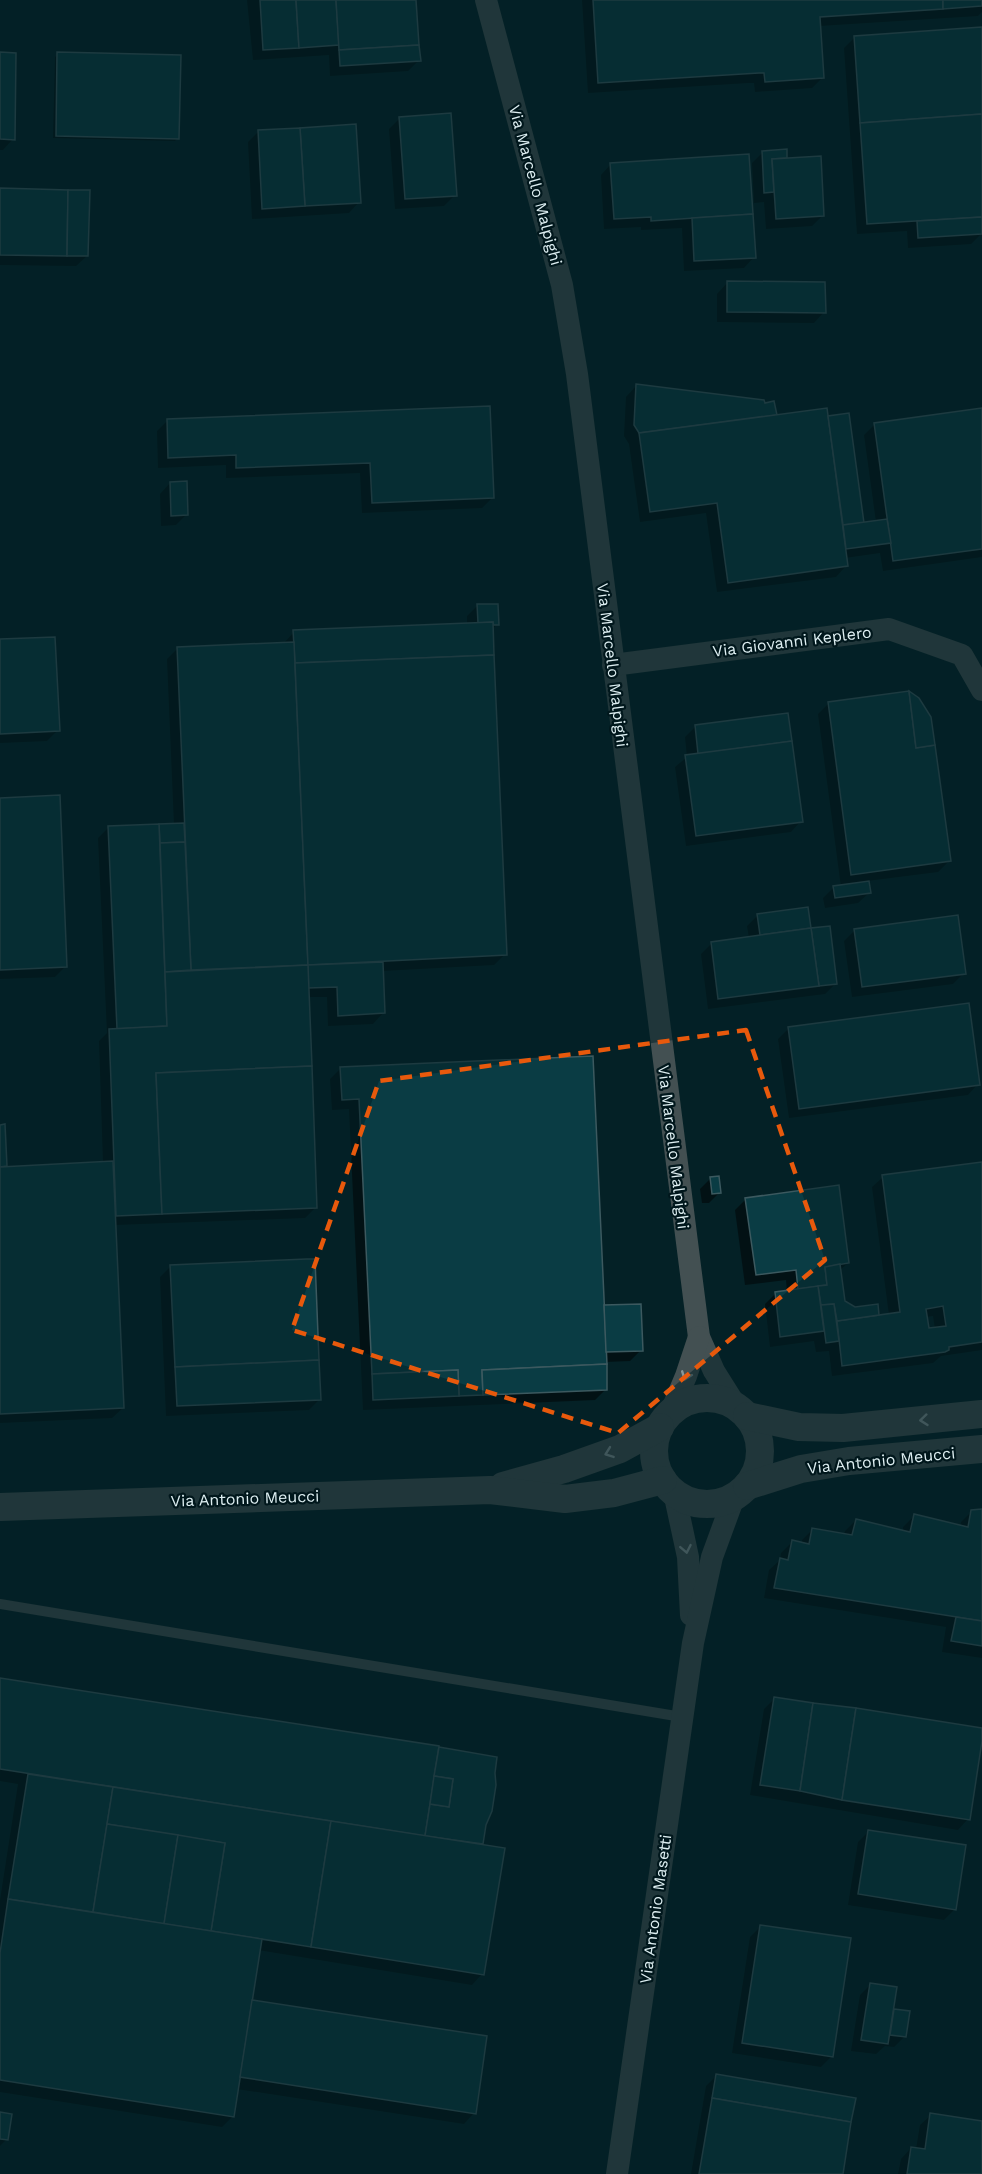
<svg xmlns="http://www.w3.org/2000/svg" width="982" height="2174" viewBox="0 0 982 2174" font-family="'Work Sans',sans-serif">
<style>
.shadow{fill:#0007;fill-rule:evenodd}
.building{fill:#0a3c44;stroke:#3c595f;stroke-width:1.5;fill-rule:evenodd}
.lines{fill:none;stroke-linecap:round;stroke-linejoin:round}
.service{stroke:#435052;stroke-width:10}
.minor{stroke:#435052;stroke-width:22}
.tertiary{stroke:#435052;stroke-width:28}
.oneway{stroke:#89989a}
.marked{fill:none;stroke:#e8590c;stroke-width:4.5;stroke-dasharray:12 8;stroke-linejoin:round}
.labels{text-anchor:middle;stroke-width:4.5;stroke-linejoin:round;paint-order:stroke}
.street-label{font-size:16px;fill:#deeff2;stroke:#00171c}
</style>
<rect width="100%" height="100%" fill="#042126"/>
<g class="shadow">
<path d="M247,0H415L419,60L408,71L330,76L329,55L253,60Z"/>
<path d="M582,0H982V12L978,16L819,26L822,78L812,88L755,92L754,83H748L588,93Z"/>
<path d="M982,28V233L971,244L908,248L907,231L857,234L844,48L855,37Z"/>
<path d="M0,54L13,139L3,150H0Z"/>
<path d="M58,54L178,138L175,141L53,138L55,57Z"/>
<path d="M400,118L455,195L444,206L395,209L389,129Z"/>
<path d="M258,132L359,202L349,213L252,219L248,142Z"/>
<path d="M785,151L786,160L823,215L812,226L766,229L764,202L754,203L752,163L763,152Z"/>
<path d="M611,164L754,257L744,268L684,271L682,228L641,230V227L604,229L601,175Z"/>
<path d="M0,190L87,256L76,266L0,265Z"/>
<path d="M727,283L824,312L814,323L717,322V294Z"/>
<path d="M636,386L775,417L825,410L863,524L876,522L864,435L875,424L982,410V557L883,571L880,553L845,558L846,566L836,577L717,592L706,513L640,522L629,444L624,436L626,397Z"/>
<path d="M489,407L492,498L482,508L362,513L360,473L226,478V465L158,468L157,431L168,420Z"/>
<path d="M170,483L186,515L176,525L161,526L160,494Z"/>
<path d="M477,606L497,624L492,630L505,954L494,965L382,971L383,1013L373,1024L328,1026L327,997H307L316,1207L305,1218L115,1225L123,1408L112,1418L0,1423V1126H4L5,1168L103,1163L99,1041L107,1033L98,838L109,827L174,825L167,659L177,649L283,644L294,632L467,625V616Z"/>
<path d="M0,640L58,730L47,741L0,743Z"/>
<path d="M829,703L949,861L938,872L867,881L869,893L858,903L825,908L823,898L834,887H841L818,714Z"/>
<path d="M695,727L801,821L791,832L686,846L675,767L687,757L685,737Z"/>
<path d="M0,799L65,967L55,977L0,979Z"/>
<path d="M807,909L810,930L836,983L825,994L708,1009L701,954L712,943L749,938L747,926L758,915Z"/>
<path d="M855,930L964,973L953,984L852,997L844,941Z"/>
<path d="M789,1028L978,1084L968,1095L789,1118L778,1039Z"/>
<path d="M341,1068L641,1350L630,1361L605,1362L606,1389L595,1400L363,1410L349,1109L332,1110L330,1079Z"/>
<path d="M982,1164V1350L941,1356L933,1363L832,1376L829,1351L816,1352L814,1341L770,1347L765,1304L775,1294L787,1292L786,1280L745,1285L735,1210L746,1199L848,1263L839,1271L843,1302L855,1309L878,1317L889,1315L872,1187L883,1177ZM933,1316L935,1329L927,1330L926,1317Z"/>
<path d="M711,1178L720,1192L709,1203H702L700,1189Z"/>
<path d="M171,1266L320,1399L309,1410L166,1416L160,1277Z"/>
<path d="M972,1511H982V1658L942,1652L946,1627L764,1598L769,1570L780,1560L781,1553L792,1542L802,1544V1540L813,1529L844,1535L845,1531L856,1520L903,1531V1527L914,1516L960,1527L961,1522Z"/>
<path d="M1,1679L496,1758L481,1846L482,1974L472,1985L258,1950L250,2001L474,2113L464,2124L237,2089L233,2116L222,2127L0,2092V1900L18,1784L0,1781Z"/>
<path d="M774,1699L982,1729L968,1819L958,1830L750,1795L764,1709Z"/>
<path d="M869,1831L955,1909L944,1920L848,1905L858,1842Z"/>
<path d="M760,1927L832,2056L821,2067L732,2053L750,1937Z"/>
<path d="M870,1985L892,2010L909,2012L905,2036L894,2047L885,2046L876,2054L851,2051L860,1995Z"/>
<path d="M716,2076L841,2174H691L706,2086Z"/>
<path d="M0,2114L6,2140L0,2146Z"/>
<path d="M931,2115L982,2123V2174H898L901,2159L911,2148L916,2149L920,2125Z"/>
</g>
<g class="building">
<path d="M260,0H296L299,48L263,50Z"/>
<path d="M296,0H336L339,45L299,48Z"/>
<path d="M336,0H416L419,45L339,50Z"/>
<path d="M593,0H943V9L820,17L824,78L765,82L764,73H759L598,83Z"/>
<path d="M943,0H982V6L943,9Z"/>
<path d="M982,27V114L860,123L854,36Z"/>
<path d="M419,45L421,61L340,66L339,50Z"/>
<path d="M0,52L16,53L15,140L0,139Z"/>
<path d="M57,52L181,55L179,139L56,136Z"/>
<path d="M451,113L457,196L405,199L399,117Z"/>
<path d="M982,114V217L867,224L860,123Z"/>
<path d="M356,124L361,203L305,206L300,128Z"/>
<path d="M300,128L305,206L262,209L258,130Z"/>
<path d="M787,149V158L772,159L774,192L764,193L762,151Z"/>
<path d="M749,154L753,214L651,221V217L614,219L610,163Z"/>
<path d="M821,156L824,216L776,219L772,159Z"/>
<path d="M0,188L68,190L67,256L0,255Z"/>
<path d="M68,190H90L88,256H67Z"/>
<path d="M753,214L756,258L694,261L692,218Z"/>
<path d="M982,217V234L918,238L917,221Z"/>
<path d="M727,281L825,282L826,313L727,312Z"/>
<path d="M636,384L764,400L765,403L774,401L777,415L639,433L634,425Z"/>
<path d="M490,406L494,498L372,503L370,463L236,468V455L168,458L167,419Z"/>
<path d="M827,408L848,566L728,583L717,503L650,512L639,433Z"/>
<path d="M982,408V549L893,561L874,423Z"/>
<path d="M849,413L864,523L843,525L828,416Z"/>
<path d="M187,481L188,515L171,516L170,482Z"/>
<path d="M887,519L891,543L846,549L843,525Z"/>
<path d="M477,604H498L499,625H493V622L478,623Z"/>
<path d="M493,622L494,655L295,663L293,630Z"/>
<path d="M55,637L60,731L0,734V639Z"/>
<path d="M294,642L308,965L191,970L177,647Z"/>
<path d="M494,655L507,955L308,965L295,663Z"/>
<path d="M909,691L916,748L935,745L951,861L851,875L828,702Z"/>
<path d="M909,691L919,698L931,717L935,745L916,748Z"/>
<path d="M788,713L792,741L698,754L695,725Z"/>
<path d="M792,741L803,822L696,836L685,755Z"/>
<path d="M60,795L67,967L0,970V798Z"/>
<path d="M184,823L185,842L160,843L159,824Z"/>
<path d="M159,824L167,1026L117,1029L108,826Z"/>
<path d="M185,842L191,970L165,972L160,843Z"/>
<path d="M869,881L871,893L835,898L833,886Z"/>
<path d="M808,907L811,928L760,935L757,914Z"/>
<path d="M958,915L966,974L862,987L854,929Z"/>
<path d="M830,926L837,984L819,986L811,928Z"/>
<path d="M811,928L819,986L718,999L711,942Z"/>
<path d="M383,962L385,1013L338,1016L337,987L308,988V965Z"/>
<path d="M308,965L312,1066L156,1073L162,1214L116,1216L109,1029L167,1026L165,972Z"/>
<path d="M969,1003L980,1085L799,1109L788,1027Z"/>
<path d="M593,1056L607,1364L482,1370L483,1395L459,1396L458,1370L372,1374L359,1099L342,1100L340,1067Z"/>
<path d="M312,1066L317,1208L162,1214L156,1073Z"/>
<path d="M5,1124L7,1166L0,1167V1125Z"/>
<path d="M113,1161L124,1408L0,1414V1167Z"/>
<path d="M982,1162V1342L949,1347V1350L945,1352L842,1366L837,1321L900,1312L882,1175ZM943,1306L946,1326L929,1328L926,1309Z"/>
<path d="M719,1176L721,1193L712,1194L710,1177Z"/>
<path d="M839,1185L849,1263L825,1267L827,1285L798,1289L796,1270L756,1275L745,1198Z"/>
<path d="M307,1259H315L319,1360L175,1367L170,1265Z"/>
<path d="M840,1264L845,1301L855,1307L878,1304L879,1315L837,1321L834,1304L821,1305L818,1286L827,1285L825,1267Z"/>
<path d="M818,1286L824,1331L780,1337L775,1292Z"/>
<path d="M641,1304L643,1351L606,1352L604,1305Z"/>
<path d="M834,1304L839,1341L826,1343L821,1305Z"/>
<path d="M319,1360L321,1400L177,1406L175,1367Z"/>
<path d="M607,1364V1390L483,1395L482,1370Z"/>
<path d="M458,1370L459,1396L373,1400L372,1374Z"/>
<path d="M982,1509V1621L774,1588L780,1558L788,1560L792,1540L809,1544L812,1528L852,1535L856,1519L910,1532L914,1514L968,1527L971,1510Z"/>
<path d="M956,1617L982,1621V1646L951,1641Z"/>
<path d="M0,1678L439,1746L425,1836L0,1769Z"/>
<path d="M774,1697L813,1703L800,1791L760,1785Z"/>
<path d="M813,1703L856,1708L842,1800L800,1791Z"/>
<path d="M856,1708L982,1728V1741L970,1820L842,1800Z"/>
<path d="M439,1747L497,1757L495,1773L496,1785L492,1811L486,1825L483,1844L425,1836L430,1804L449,1807L453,1779L434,1776Z"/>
<path d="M28,1774L113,1787L93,1912L8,1899Z"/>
<path d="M434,1776L453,1779L449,1807L430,1804Z"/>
<path d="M113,1787L331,1821L311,1947L211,1931L225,1843L107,1824Z"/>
<path d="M331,1821L505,1848L484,1975L311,1947Z"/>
<path d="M107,1824L178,1835L164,1924L93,1912Z"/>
<path d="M868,1830L966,1845L956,1910L858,1894Z"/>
<path d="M178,1835L225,1843L211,1931L164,1924Z"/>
<path d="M8,1899L262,1939L234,2117L0,2080V1953Z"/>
<path d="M760,1925L851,1938L833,2057L742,2043Z"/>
<path d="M870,1983L897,1987L888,2044L861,2040Z"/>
<path d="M252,2000L487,2036L476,2114L240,2077Z"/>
<path d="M894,2009L910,2011L906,2037L890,2035Z"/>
<path d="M716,2074L856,2098L851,2122L712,2098Z"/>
<path d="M712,2098L851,2122L843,2174H699Z"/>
<path d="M0,2112L12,2114L8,2140L0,2139Z"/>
<path d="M930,2113L982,2121V2174H907L911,2147L925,2149Z"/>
</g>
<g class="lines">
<path class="service" d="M0,1604L682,1717"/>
<g class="minor">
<path d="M486,0L562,285L577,374L699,1337L714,1371L736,1406"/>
<path d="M613,665L889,629L962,655L982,690"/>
<path d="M670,1414L686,1376L699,1337"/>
<path d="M674,1492L688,1557L691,1615"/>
<path d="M617,2174L693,1643L712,1557L734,1497"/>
</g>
<g class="tertiary">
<circle cx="707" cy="1451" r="53"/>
<path d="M747,1416L799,1427L843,1428L982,1414"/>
<path d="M503,1486L564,1469L620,1449L660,1427"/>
<path d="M747,1486L801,1469L849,1461L982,1449"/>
<path d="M0,1507L490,1490L565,1499L614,1493L663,1480"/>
</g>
</g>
<defs><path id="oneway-chevron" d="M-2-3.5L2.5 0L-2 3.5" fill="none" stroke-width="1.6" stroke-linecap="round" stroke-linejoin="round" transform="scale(1.5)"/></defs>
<g class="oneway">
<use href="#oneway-chevron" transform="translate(686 1376) rotate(111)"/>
<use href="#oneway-chevron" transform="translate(924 1420) rotate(174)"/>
<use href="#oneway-chevron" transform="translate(609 1453) rotate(160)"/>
<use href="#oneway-chevron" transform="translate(686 1549) rotate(79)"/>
</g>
<path d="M0 0H982V2174H0ZM746,1030L825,1260L618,1433L292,1330L379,1081Z" fill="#042126" fill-opacity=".55" fill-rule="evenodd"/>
<path class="marked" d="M746,1030L825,1260L618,1433L292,1330L379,1081Z"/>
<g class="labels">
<g class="street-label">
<text transform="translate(536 185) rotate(75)" y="6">Via Marcello Malpighi</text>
<text transform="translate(792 641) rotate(-7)" y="6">Via Giovanni Keplero</text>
<text transform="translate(613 665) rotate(83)" y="6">Via Marcello Malpighi</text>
<text transform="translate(674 1147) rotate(83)" y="6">Via Marcello Malpighi</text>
<text transform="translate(881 1460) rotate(-6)" y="6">Via Antonio Meucci</text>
<text transform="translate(245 1498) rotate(-2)" y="6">Via Antonio Meucci</text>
<text transform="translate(655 1909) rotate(-82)" y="6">Via Antonio Masetti</text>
</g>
</g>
</svg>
